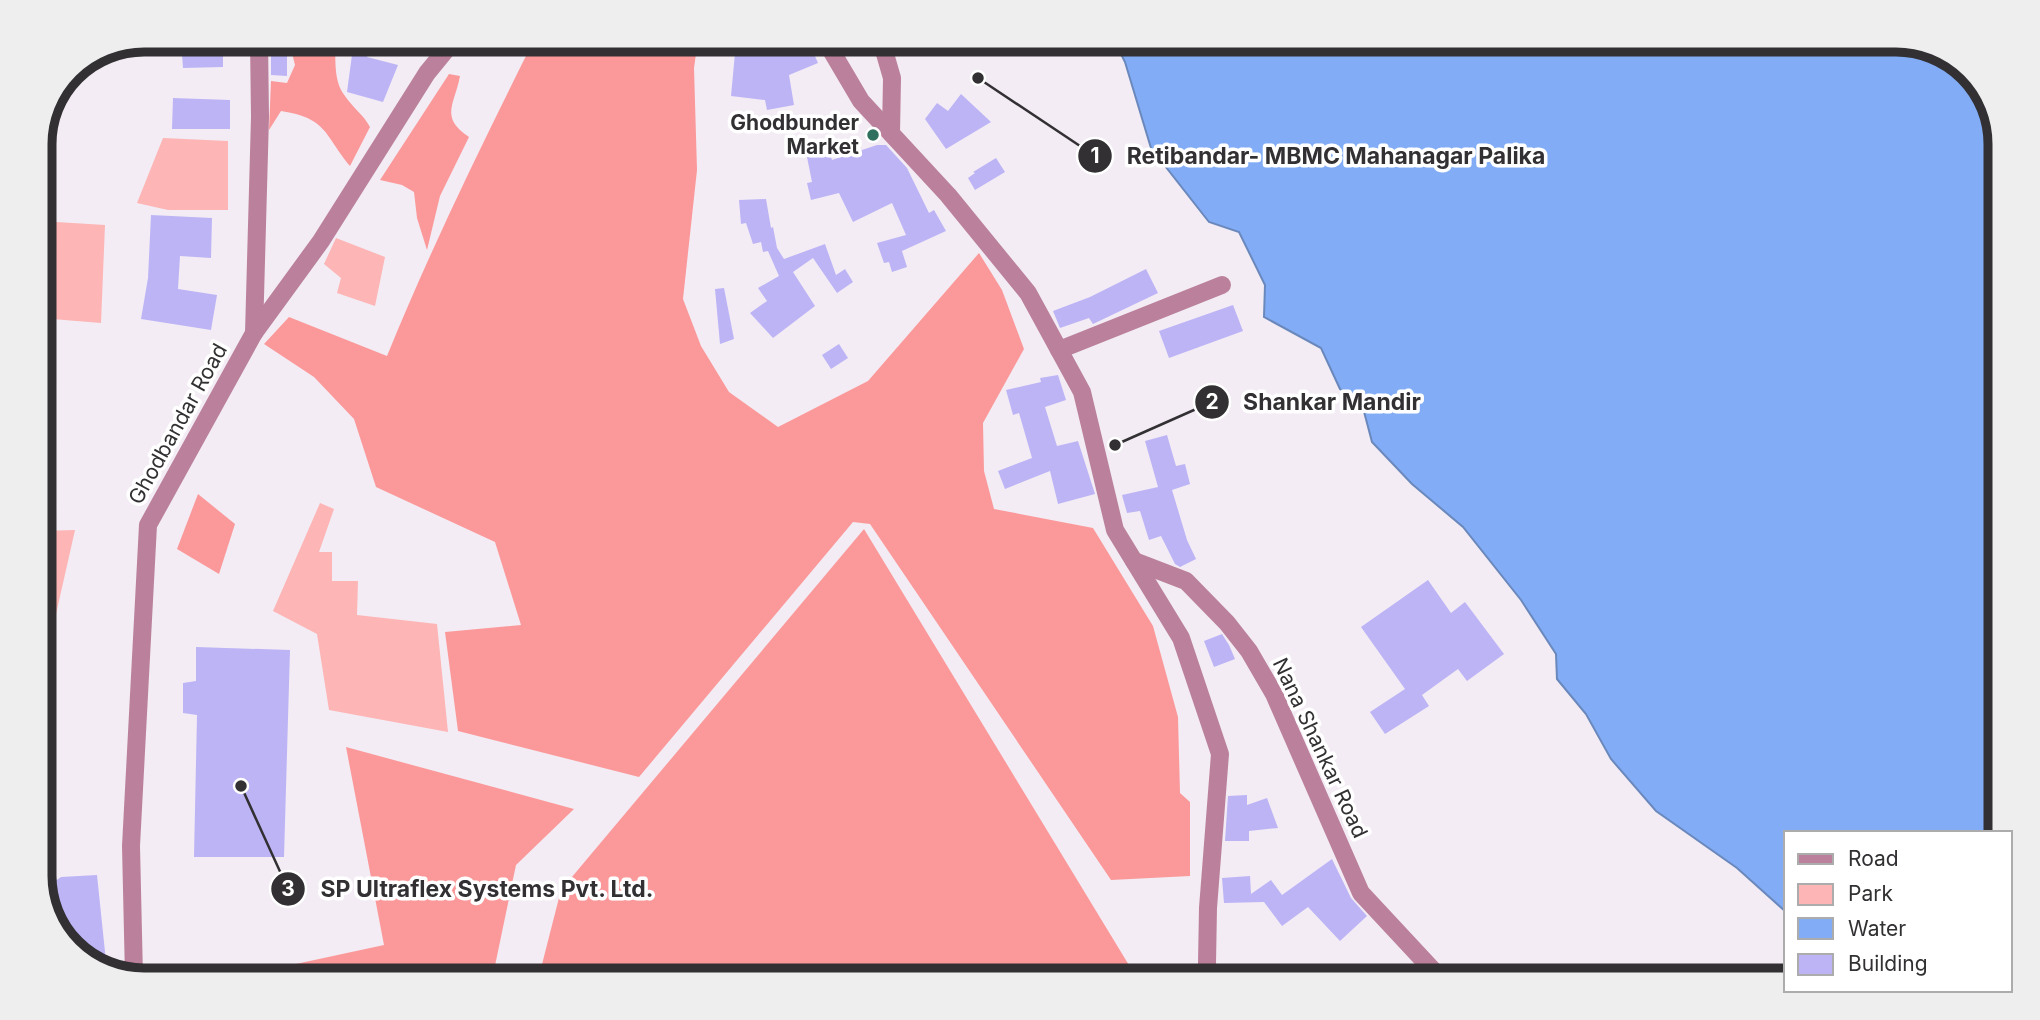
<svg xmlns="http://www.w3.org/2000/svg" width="2040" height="1020" viewBox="0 0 2040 1020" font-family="Inter,sans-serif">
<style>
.green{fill:#fdb5b5}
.forest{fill:#fb999a}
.water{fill:#82adf6;stroke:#6a88bc;stroke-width:2}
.building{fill:#bdb4f6}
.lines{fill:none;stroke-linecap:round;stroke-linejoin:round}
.minor{stroke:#bb819c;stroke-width:18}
.poi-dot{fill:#30705e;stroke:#fff;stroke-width:2.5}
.labels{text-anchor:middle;stroke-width:7;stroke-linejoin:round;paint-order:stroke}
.poi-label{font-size:21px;font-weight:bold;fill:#323033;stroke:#fff;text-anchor:end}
.street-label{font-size:21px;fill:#323033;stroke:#fff}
.rim{fill:none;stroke:#323033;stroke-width:9}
.leader{fill:none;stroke:#323033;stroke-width:2.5}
.callout-dot{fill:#323033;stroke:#fff;stroke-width:2.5}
.mark-label{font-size:21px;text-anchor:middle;font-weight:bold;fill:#fff}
.callout-label{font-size:23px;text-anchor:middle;font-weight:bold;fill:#323033;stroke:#fff;stroke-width:7;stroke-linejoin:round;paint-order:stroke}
</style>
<rect width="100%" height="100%" fill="#f3ecf4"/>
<g class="green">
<path d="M163,138L228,141V210H168L137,203Z"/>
<path d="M40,221L105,225L101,323L40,318Z"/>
<path d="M336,238L385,257L375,306L337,293L341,278L324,264Z"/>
<path d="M320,503L334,509L319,552H332V581H358L357,615L437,624L448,732L329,710L317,634L273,611Z"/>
<path d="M75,530L47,654L40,653V531Z"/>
</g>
<g class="forest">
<path d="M283,40H335C336,59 333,81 345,96C353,108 363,114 370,127L350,166C324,134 327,118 281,111L269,130L271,81L287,83L295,65L291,49L283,46Z"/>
<path d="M534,40H698L694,68L697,170L683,299L701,346L729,392L778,427L868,381L979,253L1002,290L1024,349L983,423L984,471L994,509L1093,528L1153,626L1178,717L1180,793L1190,802V876L1111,880L870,524L853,522L639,777L458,731L445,632L521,625L495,542L376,487L354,419L314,377L264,344L289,317L387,356C431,248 482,144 534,40Z"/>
<path d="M449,74L460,76C455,104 439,117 469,137L440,196L427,250L417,218L414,192L402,185L380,180Z"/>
<path d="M198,494L235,524L219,574L177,549Z"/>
<path d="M864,529L1138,980H538L561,890Z"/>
<path d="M346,747L574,809L516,865L492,980H222L384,945Z"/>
</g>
<path class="water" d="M1114,40H1896L1942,51L1982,87L2000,138V833H1786V912L1737,868L1656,811L1611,759L1586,714L1557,679L1556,654L1521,600L1463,527L1412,484L1372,442L1362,404L1340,389L1321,348L1264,317L1265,285L1239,232L1209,222L1151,148L1125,62Z"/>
<g class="building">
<path d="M181,40H223V67L183,68Z"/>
<path d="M354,40L370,43L367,57L398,65L383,102L347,92Z"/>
<path d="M795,40H808L818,63L789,75L794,105L767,110L765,100L731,96L735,53L759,55L758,48L780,46Z"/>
<path d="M271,55H287V76L271,75Z"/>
<path d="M961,94L991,122L946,149L925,119L937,103L948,111Z"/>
<path d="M173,98L230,100V129H172Z"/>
<path d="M877,145H886L907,168L929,213L934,210L946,231L902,251L907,267L892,272L889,262L884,263L877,243L906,235L892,203L853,222L839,193L811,200L807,183L812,182L806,152L828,148L832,160Z"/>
<path d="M996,158L1005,172L975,190L968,178L975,173L973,172Z"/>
<path d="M766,199L771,228L773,227L777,248L784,259L825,244L836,275L845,269L853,282L837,293L813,258L793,272L815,306L773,338L750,313L767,301L758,288L779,276L768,251L763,252L761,242L753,244L746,223L741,224L739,200Z"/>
<path d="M151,215L212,218L211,258L180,256L178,289L217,295L211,330L141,319L148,278Z"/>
<path d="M1146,269L1158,293L1093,324L1089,318L1060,328L1053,311L1090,297Z"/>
<path d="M724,288L734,339L720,344L715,289Z"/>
<path d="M1233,305L1243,331L1169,358L1159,331Z"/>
<path d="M839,344L848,358L831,369L822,355Z"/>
<path d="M1058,375L1066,400L1045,407L1057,446L1078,441L1095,494L1058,504L1050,471L1005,489L998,471L1032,458L1019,413L1013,415L1006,390L1041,382L1040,378Z"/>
<path d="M1167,435L1176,466L1185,464L1190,484L1172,490L1187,540L1196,559L1180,567L1175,564L1161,536L1149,540L1140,511L1127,513L1122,495L1158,487L1145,441Z"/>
<path d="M1428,580L1451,613L1465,602L1504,654L1467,681L1458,669L1422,695L1429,706L1385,734L1370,712L1405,689L1361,627Z"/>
<path d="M1222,634L1229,645L1235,659L1214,667L1204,641Z"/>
<path d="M196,647L290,650L284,857H194L197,715L183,713V683L196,681Z"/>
<path d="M1247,795V805L1267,798L1278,828L1249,831V841H1225L1228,796Z"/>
<path d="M1332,859L1351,898L1367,916L1340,941L1308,907L1282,926L1264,902L1224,903L1222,878L1250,876L1251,894L1271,880L1282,895Z"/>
<path d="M97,875L107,971L98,969L58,934L43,890L61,877Z"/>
</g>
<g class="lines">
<g class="minor">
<path d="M825,40L861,101L948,195L1028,293L1082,392L1115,530L1181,638L1220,754L1208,908L1207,963L1208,980"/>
<path d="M881,40L892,78L891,133"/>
<path d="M254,333L260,117L259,40"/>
<path d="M1059,350L1222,285"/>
<path d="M1134,561L1186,581L1227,623L1249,651L1274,694L1361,893L1442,980"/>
<path d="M134,977L131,846L148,525L254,333L321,241L427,73L454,40"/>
</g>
</g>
<circle class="poi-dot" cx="873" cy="135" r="7"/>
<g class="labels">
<g class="poi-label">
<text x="859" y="130">Ghodbunder<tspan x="859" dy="24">Market</tspan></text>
</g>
<g class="street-label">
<text transform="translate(178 424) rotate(-61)" y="7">Ghodbandar Road</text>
<text transform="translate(1320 748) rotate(65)" y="7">Nana Shankar Road</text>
</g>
</g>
<path d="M0 0H2040V1020H0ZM144 52H1896A92 92 0 0 1 1988 144V876A92 92 0 0 1 1896 968H144A92 92 0 0 1 52 876V144A92 92 0 0 1 144 52Z" fill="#efeeef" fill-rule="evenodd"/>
<path class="rim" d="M144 52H1896A92 92 0 0 1 1988 144V876A92 92 0 0 1 1896 968H144A92 92 0 0 1 52 876V144A92 92 0 0 1 144 52Z"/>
<path class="leader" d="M978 78L1095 156M1115 445L1212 402M241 786L288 889"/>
<g class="callout-dot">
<circle cx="978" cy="78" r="7"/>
<circle cx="1115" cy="445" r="7"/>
<circle cx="241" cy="786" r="7"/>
<circle cx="1095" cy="156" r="18"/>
<circle cx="1212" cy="402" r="18"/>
<circle cx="288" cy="889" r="18"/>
</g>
<g class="mark-label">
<text x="1095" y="163">1</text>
<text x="1212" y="409">2</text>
<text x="288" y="896">3</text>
</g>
<g class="callout-label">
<text x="1336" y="164">Retibandar- MBMC Mahanagar Palika</text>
<text x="1332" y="410">Shankar Mandir</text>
<text x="487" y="897">SP Ultraflex Systems Pvt. Ltd.</text>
</g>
<rect x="1784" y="831" width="228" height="161" fill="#ffffff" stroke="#adacad" stroke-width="2"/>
<rect x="1798" y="854" width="35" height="10" fill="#bb819c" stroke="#adacad" stroke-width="2"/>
<text x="1848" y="866" font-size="21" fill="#323033">Road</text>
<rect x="1798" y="884" width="35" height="21" fill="#fdb5b5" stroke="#adacad" stroke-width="2"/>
<text x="1848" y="901" font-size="21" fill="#323033">Park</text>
<rect x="1798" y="918" width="35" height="21" fill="#82adf6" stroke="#adacad" stroke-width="2"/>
<text x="1848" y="936" font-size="21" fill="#323033">Water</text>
<rect x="1798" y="954" width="35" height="21" fill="#bdb4f6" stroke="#adacad" stroke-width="2"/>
<text x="1848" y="971" font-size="21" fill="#323033">Building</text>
</svg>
